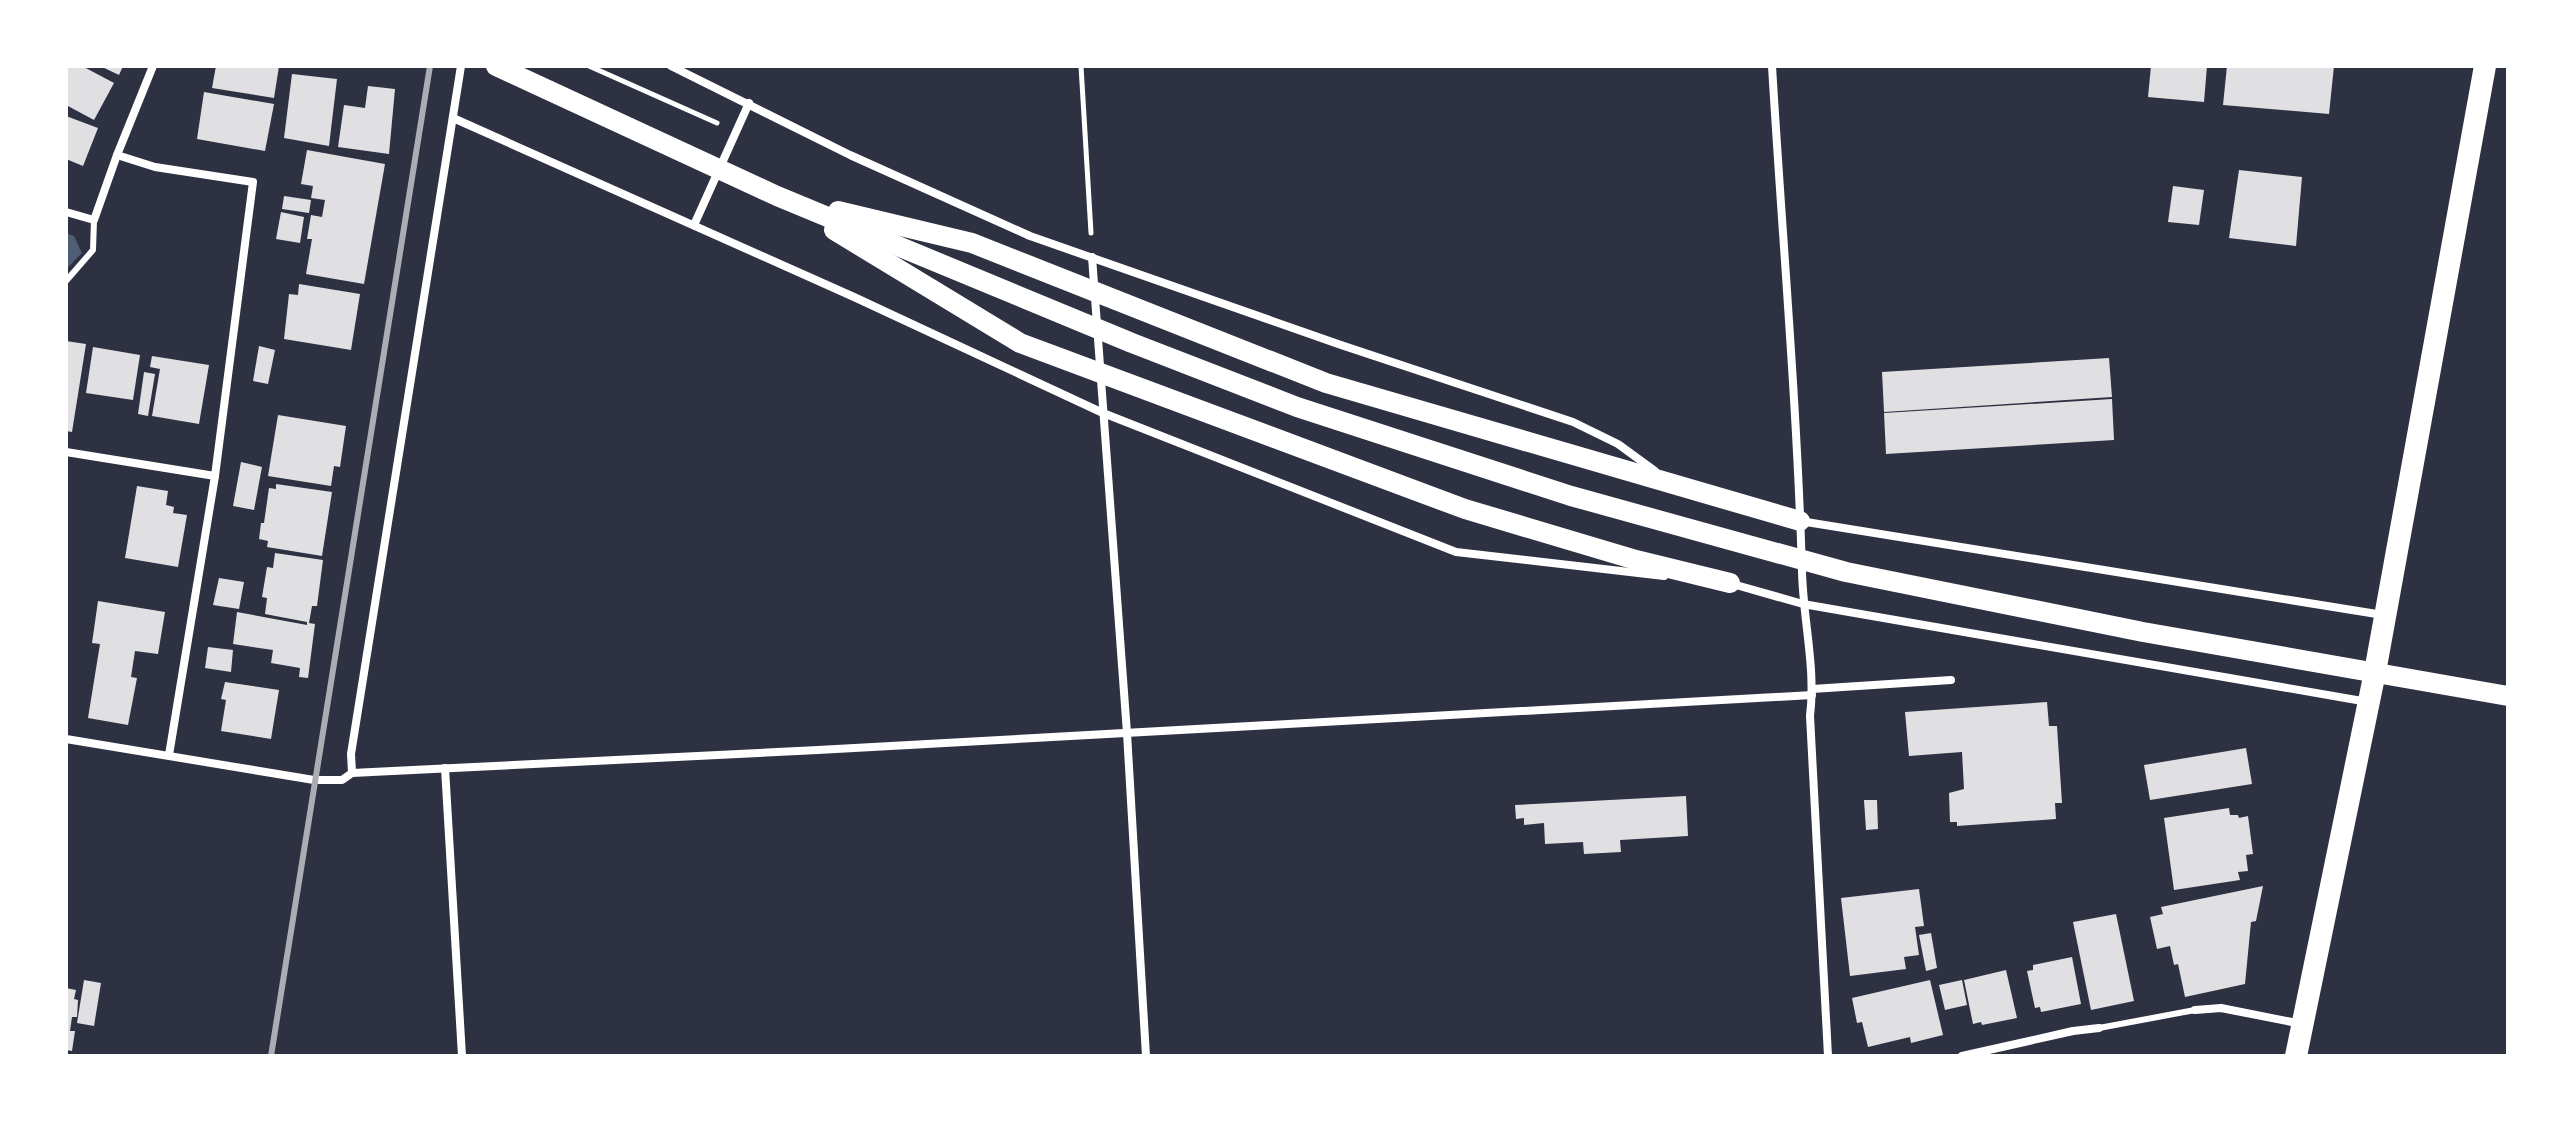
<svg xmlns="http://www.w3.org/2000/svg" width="2574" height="1122" viewBox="0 0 2574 1122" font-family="Inter,sans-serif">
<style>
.water{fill:#4f5d75}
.building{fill:#e0e0e3}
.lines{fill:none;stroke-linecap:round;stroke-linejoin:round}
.path{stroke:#fff;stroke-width:5}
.service{stroke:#fff;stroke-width:6}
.minor{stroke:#fff;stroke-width:8}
.primary{stroke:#fff;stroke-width:20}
.trunk{stroke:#fff;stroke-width:22}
.rail{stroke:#abadb3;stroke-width:6}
</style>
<rect width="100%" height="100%" fill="#2d3142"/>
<path class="water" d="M66,233L74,236L82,253L66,269Z"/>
<g class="building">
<path d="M69,66H82L114,83L94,120L66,105V71Z"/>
<path d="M100,66H123L119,75Z"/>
<path d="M216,66H279L274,98L212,88Z"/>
<path d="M2151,66H2207L2204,102L2148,97Z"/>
<path d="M2227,66H2334L2329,114L2223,105Z"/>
<path d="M292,74L337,79L329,146L284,138Z"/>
<path d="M368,86L395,89L389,154L338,147L344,105L365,108Z"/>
<path d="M204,92L274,104L265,151L197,139Z"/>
<path d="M66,116L98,128L83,166L66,159Z"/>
<path d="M307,150L385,164L364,284L306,274L312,239H307L311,215L322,217L325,200L311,198L313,186L301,184Z"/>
<path d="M2239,170L2302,177L2296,246L2229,238Z"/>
<path d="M2173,186L2204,190L2199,225L2168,222Z"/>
<path d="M284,196L311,200L309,213L282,209Z"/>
<path d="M281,212L304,217L300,243L276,239Z"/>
<path d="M299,284L360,294L351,350L284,339L289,294L298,295Z"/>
<path d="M66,341L86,344L72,432L66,431Z"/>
<path d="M259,346L275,350L268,384L253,381Z"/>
<path d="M93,347L140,355L133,400L86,393Z"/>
<path d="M152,356L209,365L199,424L152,416L160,369L150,367Z"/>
<path d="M2109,358L2112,397L1884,412L1882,372Z"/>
<path d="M144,372L155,374L148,416L138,414Z"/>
<path d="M2112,399L2114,440L1886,454L1884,413Z"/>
<path d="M278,415L346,426L340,467L334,466L331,486L268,476Z"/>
<path d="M241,462L262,467L254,510L233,506Z"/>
<path d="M276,484L332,492L322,556L267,547L268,541L259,539L261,523H264L269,488L276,489Z"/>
<path d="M137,486L168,491L166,505L174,507L173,513L187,515L178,567L125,558Z"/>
<path d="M275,553L323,560L317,606H312L309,623L315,624L308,678L299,677L300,668L271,663L273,650L233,644L237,612L307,625V622L265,614L267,598L262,597L267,567L273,568Z"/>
<path d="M219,578L244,582L239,609L213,605Z"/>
<path d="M98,601L165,612L158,654L135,651L131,677L137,678L128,725L88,718L100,644L92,643Z"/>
<path d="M208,647L233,650L231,672L205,668Z"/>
<path d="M225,682L279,690L271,739L221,731L226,700L221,699Z"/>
<path d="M2047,702L2049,726H2057L2062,803H2055L2056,819L1957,826V822H1950L1949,793L1964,789L1962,752L1909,756L1905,712Z"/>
<path d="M2246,748L2252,784L2150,800L2144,765Z"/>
<path d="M1686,796L1688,836L1620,840L1621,852L1584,854L1583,842L1545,844L1544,823L1524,825V818L1516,819L1515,805Z"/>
<path d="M1864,800H1877L1878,829L1866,830Z"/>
<path d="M2229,808L2230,815H2238L2239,818L2248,816L2253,854L2246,855L2248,871L2238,872L2240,880L2174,890L2164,818Z"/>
<path d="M2263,886L2256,921L2251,922L2245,984L2185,997L2178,964L2174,965L2170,946L2157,949L2150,917L2163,914L2161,907Z"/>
<path d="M1919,889L1924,926L1915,927L1919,955L1904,957L1906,969L1850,976L1841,898Z"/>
<path d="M2116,914L2134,1001L2091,1010L2073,922Z"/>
<path d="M1931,933L1937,968L1926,971L1919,935Z"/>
<path d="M2072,957L2081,1004L2041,1012L2040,1007L2035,1008L2027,971L2033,970V965Z"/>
<path d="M2006,970L2017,1018L1982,1025L1981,1022L1973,1024L1964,980Z"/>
<path d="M84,980L101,983L94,1026L77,1023Z"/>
<path d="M1930,980L1943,1035L1911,1043L1910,1037L1868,1047L1862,1022L1857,1023L1852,998Z"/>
<path d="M1962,980L1967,1005L1945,1010L1939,985Z"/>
<path d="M66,988L76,990L74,999L78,1000L77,1017H72L70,1031H75L72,1051L66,1050Z"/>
</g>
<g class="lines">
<g class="path">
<path d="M589,66L717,123"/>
<path d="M1081,66L1091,233"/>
</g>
<g class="service">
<path d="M66,281L93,250L94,220"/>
<path d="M2099,1028L2195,1010"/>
</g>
<g class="minor">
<path d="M153,66L117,155L155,167L253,182L215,476L169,755"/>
<path d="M671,66L850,155L1030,236L1341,345L1573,422L1618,444L1655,471"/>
<path d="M1772,66C1782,234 1797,403 1802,571C1803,620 1816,667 1810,716L1828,1056"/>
<path d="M453,118L854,297L1103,413L1456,552L1664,576"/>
<path d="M66,212L94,220L117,155"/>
<path d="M694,225L749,103"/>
<path d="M1092,257L1127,733L1146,1056"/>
<path d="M66,452L215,476"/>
<path d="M1800,521L2383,615"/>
<path d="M1729,583L1803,604L2368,702"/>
<path d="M1812,689L1951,680"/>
<path d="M66,739L314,780H342L352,773L818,750L1812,695"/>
<path d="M445,768L462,1056"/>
<path d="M352,773L351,754L461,66"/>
<path d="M2195,1010L2221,1008L2302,1024"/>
<path d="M1962,1056L2073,1031L2099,1028"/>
</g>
<g class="primary">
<path d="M496,66L777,196L1132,343L1297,407L1571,496L1846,572L2143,632L2508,696"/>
<path d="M838,211L972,243L1326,383L1800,521"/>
<path d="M834,230L1020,343L1465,509L1636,560L1730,583"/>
</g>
<path class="trunk" d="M2296,1056L2375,672L2485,66"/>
<path class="rail" d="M271,1056L430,66"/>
</g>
<rect width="2574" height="1122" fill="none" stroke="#ffffff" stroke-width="136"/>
</svg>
